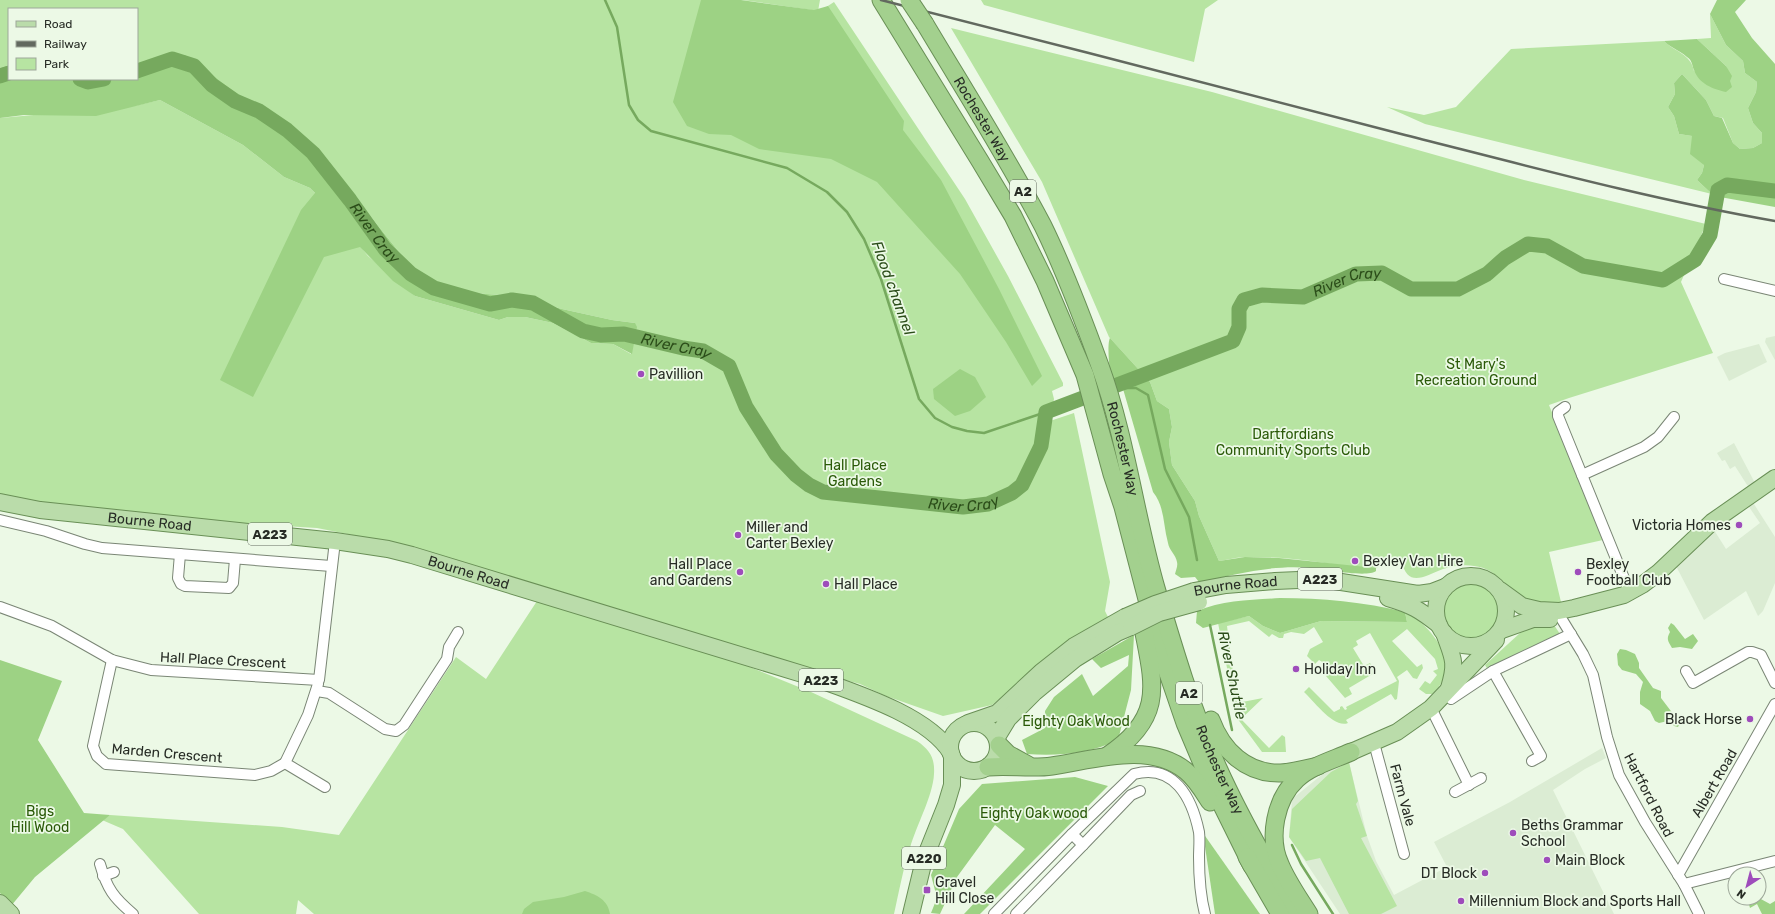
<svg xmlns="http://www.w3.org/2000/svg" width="1775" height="914" viewBox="0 0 1775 914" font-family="Rubik,sans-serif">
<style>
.built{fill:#dbecd3}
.green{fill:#b7e4a2}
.forest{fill:#9dd284}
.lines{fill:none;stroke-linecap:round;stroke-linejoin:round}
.stream{stroke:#76a95e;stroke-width:2.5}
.river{stroke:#76a95e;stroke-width:15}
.minor-casing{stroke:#7a8675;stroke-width:12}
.primary-casing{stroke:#698f56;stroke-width:18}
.trunk-casing{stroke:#698f56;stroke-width:19}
.minor{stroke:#fff;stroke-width:10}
.primary{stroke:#badcaa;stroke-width:16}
.trunk{stroke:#a3d08e;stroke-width:17}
.rail{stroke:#62695f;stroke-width:2.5}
.primary-bridge-casing{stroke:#698f56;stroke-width:18;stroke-linecap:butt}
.trunk-bridge-casing{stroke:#698f56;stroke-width:19;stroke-linecap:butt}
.primary-bridge{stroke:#badcaa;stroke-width:16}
.trunk-bridge{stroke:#a3d08e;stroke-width:17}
.poi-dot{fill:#9e4cbb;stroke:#ecf9e6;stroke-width:1.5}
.labels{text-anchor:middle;stroke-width:3.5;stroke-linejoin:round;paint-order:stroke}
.shield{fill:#ecf9e6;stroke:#626a5f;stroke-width:1}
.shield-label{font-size:13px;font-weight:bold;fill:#272c25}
.street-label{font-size:14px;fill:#272c25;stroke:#ecf9e6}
.park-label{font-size:14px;fill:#2a5a08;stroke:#ecf9e6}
.poi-label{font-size:14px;fill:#272c25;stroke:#ecf9e6;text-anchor:start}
.water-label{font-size:15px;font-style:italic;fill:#2b4d19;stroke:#ecf9e6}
</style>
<rect width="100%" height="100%" fill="#ecf9e6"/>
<g class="built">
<path d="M1775,336V360L1765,342L1766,338Z"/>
<path d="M1759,344L1767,362L1729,381L1717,357L1725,353Z"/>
<path d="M1734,443L1755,483L1749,488L1735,466L1730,469L1725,460L1722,461L1717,453Z"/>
<path d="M1752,501L1775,537V583L1763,611L1758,616L1746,591L1704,620L1676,566L1714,530L1726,549L1760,523L1747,504Z"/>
<path d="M1602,748L1606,758L1585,769L1553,790L1614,914H1340L1289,837L1292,799L1324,773L1349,762L1367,836L1376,861L1394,895L1447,867L1434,842L1510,802Z"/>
</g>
<g class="green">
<path d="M0,0H734L817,13L834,2L965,199L1008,276L1063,383V386L1052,391L1054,399L1050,421L1074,413L1110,582L1105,611L1108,617L1089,628L992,705L943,716L886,696L860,684L745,653L537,585L413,547L317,528L200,521L27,502L0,496V118L134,106L160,100L243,145L284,177L310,188L328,207L368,256L415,296L499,320L508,317H525L553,323L591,343L613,344L631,354L635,323L612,320L562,309L514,296L473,293L426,279L403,257L320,153L287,125L244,99L141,65H137V9H9V65L0,68Z"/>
<path d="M743,0H820L818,11Z"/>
<path d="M981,0H1218L1205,9L1194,62L984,5Z"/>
<path d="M1710,14L1726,45L1743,61L1745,73L1757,82L1756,92L1748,108L1753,123L1762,133V143L1753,148L1740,149L1733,143L1723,118L1714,116L1706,100L1682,74L1674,83L1675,94L1668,107L1674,116L1679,134L1692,136L1704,165L1702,173L1697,180L1712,194L1425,124L1387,107L1424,115L1456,107L1511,49L1664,41C1675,52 1691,54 1694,71L1730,81L1726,66L1697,39L1711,38Z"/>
<path d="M951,28L1212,92L1524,180L1706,224L1681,282L1713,353L1569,398L1549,405L1603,540L1549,552L1561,602C1551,602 1536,604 1527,600C1506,590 1499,569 1474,566C1464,564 1453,566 1443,569C1424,576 1408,589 1401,560H1389L1381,561L1378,567L1372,571C1331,564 1288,556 1246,557C1237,557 1227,560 1219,561L1199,516L1195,501L1172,465L1169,442L1172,427L1169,409L1157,401L1150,382L1109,337L1042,182Z"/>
<circle cx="1471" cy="611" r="29"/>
<path d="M537,601L740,663L811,692L917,741C930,750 935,758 934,774C933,796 916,826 910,848C903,869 899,892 894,914H314L298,900L296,914H199L123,829L102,820L110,815L282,827L339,835L456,657L486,679Z"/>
<path d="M1405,612C1427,623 1439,641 1449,663C1445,675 1442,686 1432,694H1426L1419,689L1425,681L1430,684L1437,675L1433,671L1438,669L1435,659L1407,629L1392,641L1417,667L1422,664L1423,668L1417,679L1413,678L1407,670L1397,677L1399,681L1397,699L1395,700L1391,694L1346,720L1348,723C1334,729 1314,701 1304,692L1309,687L1334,712L1340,709V707L1342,706L1345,710L1347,709L1346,707L1397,681L1370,633L1356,641L1358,645L1353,648L1364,666L1370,663L1376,672L1349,688L1352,694L1345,698L1326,676L1329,673L1323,667L1324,663L1319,660L1315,664L1307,656L1310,649L1323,642L1314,627L1304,634L1291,632L1284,634L1283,638H1279L1272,634L1269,637L1249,621L1227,626L1237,703L1263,698L1241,719L1269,748L1282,735L1285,737L1286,752H1262L1237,718L1218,623L1249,616L1263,626L1280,633L1321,621L1407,622Z"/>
<path d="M1554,625L1560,634L1488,670L1485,665L1520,633L1531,626Z"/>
<path d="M1349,762L1358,801L1356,804L1367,836L1361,838L1397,906L1381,914H1349L1320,858L1306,861L1289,837L1292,809L1331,772Z"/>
</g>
<g class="forest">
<path d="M701,0H741L814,10L828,6L904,121L903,130L941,180L999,289L1042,376L1032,386L1006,342L960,274L877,182L831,159L759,149L731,135L709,134L687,126L673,102Z"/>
<path d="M1717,0H1746L1735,12L1752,38L1775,64V207L1720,197L1712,194L1697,180L1702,173L1704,165L1690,154L1692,136L1679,134L1674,116L1668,107L1675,94L1674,83L1682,74L1706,100L1714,116L1722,118L1733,143L1740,149L1753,148L1762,143V133L1753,123L1748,108L1756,92L1757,82L1745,73L1743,61L1726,45L1710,14Z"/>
<path d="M1697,39L1726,66L1732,76L1730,81L1732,87L1726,92C1713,89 1699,84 1694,70C1692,65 1692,60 1687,57C1679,50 1671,48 1664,41Z"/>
<path d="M185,55L244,99L287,125L320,153L403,257L426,279L473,293L514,296L562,309L612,320L635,323L637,327L632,354L613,344L591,343L553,323L525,317H508L499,320L415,296L393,281L360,247L324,257L253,397L220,380L301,210L315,193L310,188L284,177L243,145L160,100L96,116L24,115L0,118V68L9,65V79H137V65L161,57Z"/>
<path d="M1110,338L1150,382L1157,401L1169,409L1172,427L1169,442L1172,465L1195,501L1199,516L1219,561L1245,557L1279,558L1376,568V571C1367,578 1324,569 1310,568C1274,564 1234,575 1199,582L1195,577L1181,578L1175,574C1176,570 1178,566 1177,562C1176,555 1169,550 1168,543C1163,525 1165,507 1153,492L1121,382C1116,380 1114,379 1111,374C1109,369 1107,343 1110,338Z"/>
<path d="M960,369L975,377L986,397L970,411L955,416L934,399L933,389Z"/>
<path d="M1280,598C1322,598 1364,602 1405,612L1407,622L1321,621L1280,633L1263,626L1249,616L1203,628L1196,623L1197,611C1223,600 1252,600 1280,598Z"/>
<path d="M1671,623L1674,625L1685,639L1693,634L1698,641L1692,649L1680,647L1672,648C1668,641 1666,639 1670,632L1668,628Z"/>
<path d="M1134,635L1131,690L1118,740C1089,754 1058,756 1027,754L1022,740L1045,728V711L1054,697L1082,674L1093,696L1128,666L1129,655L1101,668L1092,659Z"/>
<path d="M1620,649L1626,650L1635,654L1639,663V668L1653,688L1661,691V698L1680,723L1678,727L1674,726L1672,723L1668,721L1659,723L1655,721L1650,711L1640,704V692L1643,682L1636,674L1622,670L1618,665L1617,654Z"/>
<path d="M0,660L62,681L38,740L84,813L110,815L35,877L11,906L0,893Z"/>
<path d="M1075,777L1108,786L980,914H964L1025,849L995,825L957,877L940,914L931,913L937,898L931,875L959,809L982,784Z"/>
<path d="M1203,833L1260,914H1215Z"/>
<path d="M585,891C597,895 608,900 610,914H522L524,909L533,902L564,897Z"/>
<path d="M1747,898H1759L1770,904L1775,901V914H1762L1757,904L1750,908Z"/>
</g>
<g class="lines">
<g class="stream">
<path d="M605,0L617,27L629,105L638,120L651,131L787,168L827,192L847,212L864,239L881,279L919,399L935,418L952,427L967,431L984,433L1046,412"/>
<path d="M1113,388H1136L1148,395L1165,469L1189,517L1197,560"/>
<path d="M1210,625L1232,730"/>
<path d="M1292,845L1301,864L1333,914"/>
</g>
<g class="river">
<path id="s1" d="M137,71L172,59L194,66L212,85L235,101L259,111L287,130L313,153L350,200L385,249L411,274L434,288L490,304L512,300L533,303L583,331L601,335L624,334L683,348L703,351L729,366L746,407L776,454L796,475L809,485L823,492L963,507L988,504L1012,493L1022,485L1041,446L1046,412L1233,341L1239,327V309L1244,300L1262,295L1303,297L1356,274L1382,273L1411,289H1458L1487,274L1505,258L1528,244L1547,246L1583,266L1663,280L1695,260L1710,235L1718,190L1727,185L1775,191"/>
<path d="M0,76L9,73"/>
<path d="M80,79L88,82L104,79"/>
</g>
<g class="minor-casing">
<g id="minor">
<path d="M1724,279L1775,291"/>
<path d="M1565,407L1558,412V416L1630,593"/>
<path d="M1582,475L1644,447L1658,437L1674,417"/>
<path d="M0,520L46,531L85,544L102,548L331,566"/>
<path d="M180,554L178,578L181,584L185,586L229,588L233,583L235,559"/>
<path d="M0,607L52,626L112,660L151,670L319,680L335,541"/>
<path d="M1561,618L1583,654L1593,675L1607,737L1619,775L1645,822L1684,884L1699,914"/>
<path d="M112,660L93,746L97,756L106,764L255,775L271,771L285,763"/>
<path d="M1493,671L1541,756L1532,761"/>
<path d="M1686,671L1693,683L1748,652H1752L1761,655L1775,683"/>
<path d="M318,684L308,715L285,763L325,787"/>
<path d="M317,691L329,693L385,729L396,731L404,725L447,659L449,647L458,632"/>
<path d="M1451,699L1493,671L1571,634"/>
<path d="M1431,708L1469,785"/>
<path d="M1374,743L1404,854"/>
<path d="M1455,792L1481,778"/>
<path d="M1072,834L1134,774C1174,763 1192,798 1199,832C1200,840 1199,849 1199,857C1199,877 1200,895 1205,914"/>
<path d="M1083,845L1131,795L1140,791"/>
<path d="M100,864C107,889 114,898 133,914"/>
<path d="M1678,875L1775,704"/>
<path d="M103,876L114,872"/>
<path d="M1684,884L1775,861"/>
<path d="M994,914L1072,834L1083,845L1016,914"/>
</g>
</g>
<g class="primary-casing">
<g id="primary">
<path id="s2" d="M0,502L40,510L335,541L388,549L412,555L812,677C853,692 928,715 951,753"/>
<circle cx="1471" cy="611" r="35"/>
<path d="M1500,590L1522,606L1539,610L1559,611L1574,608L1624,595L1642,585L1658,573L1712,522L1775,478"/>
<path id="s3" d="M1194,591L1226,585L1275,581L1322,579L1418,594L1432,592L1445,587"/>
<path d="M1388,598C1412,605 1420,610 1439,625"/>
<path d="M1502,630L1533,619H1550"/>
<path d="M1444,633C1453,658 1457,662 1449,688"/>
<circle cx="974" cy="747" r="24"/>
<path d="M968,723L997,713L1041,672L1074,646L1125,617"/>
<path d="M997,737L1008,719L1035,692L1075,659L1117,633L1131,627"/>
<path d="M1351,752L1397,732L1431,708L1496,640"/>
<path d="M0,903L11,914"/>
<path d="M911,914L924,860L946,805L952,785V756"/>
</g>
</g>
<g class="trunk-casing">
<g id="trunk">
<path d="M881,0L980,161L1013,216L1045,281L1085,375L1112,474L1123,507L1161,653L1185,723L1207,775L1252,866"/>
<path id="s4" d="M925,24C965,91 1007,157 1043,226C1065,271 1083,319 1100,366C1126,438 1135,515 1156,588C1174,649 1192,710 1218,768C1241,819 1268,866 1297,914"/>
<path d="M1211,720C1222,750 1246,774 1281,773C1293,772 1305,769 1318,766"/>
<path d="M999,745L1008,754L1028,765"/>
<path d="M1107,756C1169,715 1152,680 1141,617"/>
<path d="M988,767C1009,765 1032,769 1052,766C1094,760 1149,741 1186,771C1196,779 1203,791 1210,802"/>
<path d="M1247,857L1280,914"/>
<path d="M1309,914C1299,898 1287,881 1280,864C1268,838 1275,799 1297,779C1311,766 1333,760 1351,752"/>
</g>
</g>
<use href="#minor" class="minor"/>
<use href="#primary" class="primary"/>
<use href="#trunk" class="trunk"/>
<path class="rail" d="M881,0C1056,44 1230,90 1405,135C1528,166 1650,199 1775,221"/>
<g class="primary-bridge-casing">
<g id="primary-bridge">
<path d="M1125,617L1155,604L1194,591"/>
<path d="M1131,627L1159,613L1199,602"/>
</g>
</g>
<g class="trunk-bridge-casing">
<path id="trunk-bridge" d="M909,0L925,24"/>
</g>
<use href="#primary-bridge" class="primary-bridge"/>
<use href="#trunk-bridge" class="trunk-bridge"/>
</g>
<g class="poi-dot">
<circle cx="641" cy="374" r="4"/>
<circle cx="1739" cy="525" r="4"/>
<circle cx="738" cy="535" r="4"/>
<circle cx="1355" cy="561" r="4"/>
<circle cx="740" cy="572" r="4"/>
<circle cx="1578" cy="572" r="4"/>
<circle cx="826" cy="584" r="4"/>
<circle cx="1296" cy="669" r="4"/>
<circle cx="1750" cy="719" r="4"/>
<circle cx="1513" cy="833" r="4"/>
<circle cx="1547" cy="860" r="4"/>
<circle cx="1485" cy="873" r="4"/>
<rect x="923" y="886" width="8" height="8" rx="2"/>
<circle cx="1461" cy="901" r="4"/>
</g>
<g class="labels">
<g class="shield">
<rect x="1010" y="180" width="26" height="22" rx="3"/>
<rect x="248" y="523" width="44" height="22" rx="3"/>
<rect x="1298" y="568" width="44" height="22" rx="3"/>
<rect x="799" y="669" width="44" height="22" rx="3"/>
<rect x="1176" y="682" width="26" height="22" rx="3"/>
<rect x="902" y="847" width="44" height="22" rx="3"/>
</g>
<g class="shield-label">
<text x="1023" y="196">A2</text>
<text x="270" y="539">A223</text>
<text x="1320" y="584">A223</text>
<text x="821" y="685">A223</text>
<text x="1189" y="698">A2</text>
<text x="924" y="863">A220</text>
</g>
<g class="street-label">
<text dy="5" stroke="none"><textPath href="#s4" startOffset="111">Rochester Way</textPath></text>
<text dy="5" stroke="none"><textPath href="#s4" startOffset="471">Rochester Way</textPath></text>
<text dy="5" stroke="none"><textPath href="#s2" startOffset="151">Bourne Road</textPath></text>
<text dy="5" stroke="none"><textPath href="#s2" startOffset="475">Bourne Road</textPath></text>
<text dy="5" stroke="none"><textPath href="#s3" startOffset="42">Bourne Road</textPath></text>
<text transform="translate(223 660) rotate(3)" y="5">Hall Place Crescent</text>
<text transform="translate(167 753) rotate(5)" y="5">Marden Crescent</text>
<text dy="5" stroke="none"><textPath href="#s4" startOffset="807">Rochester Way</textPath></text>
<text transform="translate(1714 783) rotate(-60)" y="5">Albert Road</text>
<text transform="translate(1403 795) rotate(75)" y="5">Farm Vale</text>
<text transform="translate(1649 795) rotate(63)" y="5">Hartford Road</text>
</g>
<g class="park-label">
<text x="1476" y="369">St Mary's<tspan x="1476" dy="16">Recreation Ground</tspan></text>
<text x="1293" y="439">Dartfordians<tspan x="1293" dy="16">Community Sports Club</tspan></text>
<text x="855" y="470">Hall Place<tspan x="855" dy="16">Gardens</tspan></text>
<text x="1076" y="726">Eighty Oak Wood</text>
<text x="40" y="816">Bigs<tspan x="40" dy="16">Hill Wood</tspan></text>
<text x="1034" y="818">Eighty Oak wood</text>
</g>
<g class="poi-label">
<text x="649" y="379">Pavillion</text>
<text x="1731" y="530" text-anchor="end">Victoria Homes</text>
<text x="746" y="532">Miller and<tspan x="746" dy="16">Carter Bexley</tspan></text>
<text x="1363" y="566">Bexley Van Hire</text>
<text x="732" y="569" text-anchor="end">Hall Place<tspan x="732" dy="16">and Gardens</tspan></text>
<text x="1586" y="569">Bexley<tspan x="1586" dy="16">Football Club</tspan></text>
<text x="834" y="589">Hall Place</text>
<text x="1304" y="674">Holiday Inn</text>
<text x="1742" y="724" text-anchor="end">Black Horse</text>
<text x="1521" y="830">Beths Grammar<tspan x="1521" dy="16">School</tspan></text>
<text x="1555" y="865">Main Block</text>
<text x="1477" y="878" text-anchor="end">DT Block</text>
<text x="935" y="887">Gravel<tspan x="935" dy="16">Hill Close</tspan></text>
<text x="1469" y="906">Millennium Block and Sports Hall</text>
</g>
<g class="water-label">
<text dy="5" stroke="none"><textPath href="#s1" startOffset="310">River Cray</textPath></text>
<text dy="5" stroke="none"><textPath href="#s1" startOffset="1498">River Cray</textPath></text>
<text transform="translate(893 288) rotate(70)" y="5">Flood channel</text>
<text dy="5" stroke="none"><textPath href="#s1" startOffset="646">River Cray</textPath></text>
<text dy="5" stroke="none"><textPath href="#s1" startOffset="1006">River Cray</textPath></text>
<text transform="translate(1232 675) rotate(78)" y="5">River Shuttle</text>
</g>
</g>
<rect x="8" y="8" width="130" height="72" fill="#ecf9e6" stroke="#9da799"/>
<rect x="16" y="21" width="20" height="6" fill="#badcaa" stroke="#9da799"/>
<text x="44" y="28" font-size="12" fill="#272c25">Road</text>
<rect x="16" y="41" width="20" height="6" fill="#62695f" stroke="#9da799"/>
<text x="44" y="48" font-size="12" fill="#272c25">Railway</text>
<rect x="16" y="58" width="20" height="12" fill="#b7e4a2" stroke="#9da799"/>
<text x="44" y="68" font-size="12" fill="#272c25">Park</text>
<g transform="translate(1747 886) rotate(216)"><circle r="19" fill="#ecf9e6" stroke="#9da799"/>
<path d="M0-3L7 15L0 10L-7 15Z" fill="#9e4cbb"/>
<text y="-6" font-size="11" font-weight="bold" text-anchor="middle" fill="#272c25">N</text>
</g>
</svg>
